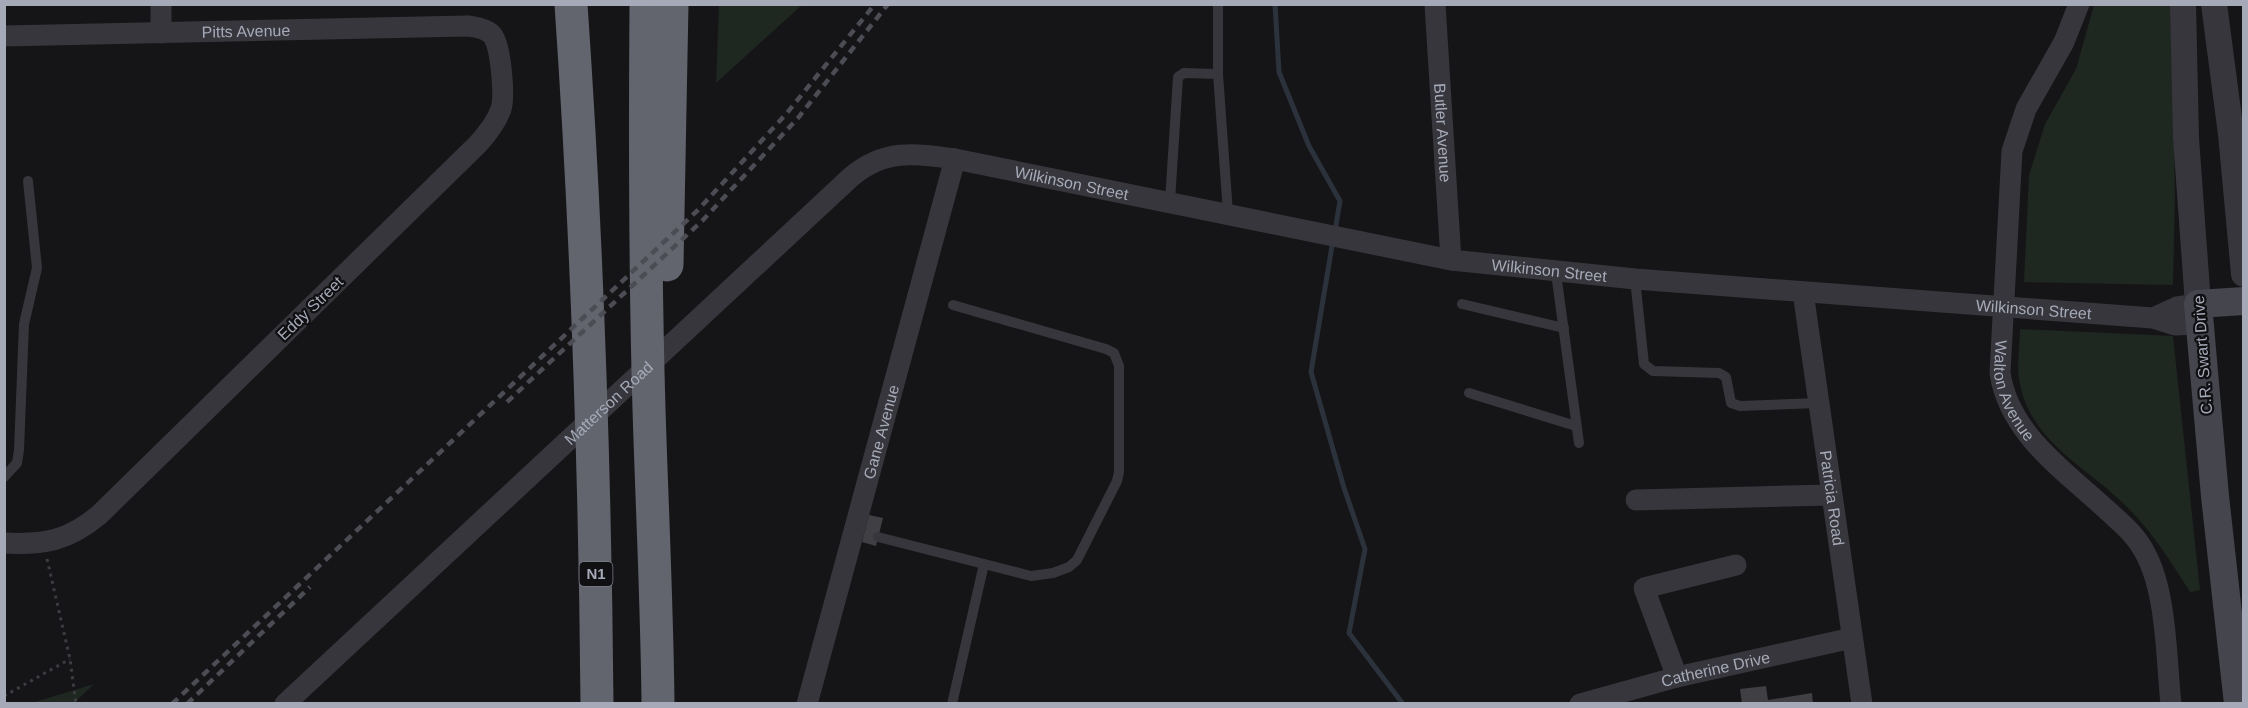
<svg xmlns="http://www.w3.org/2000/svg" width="2248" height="708" viewBox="0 0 2248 708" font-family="Helvetica,sans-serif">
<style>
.green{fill:#1f2721}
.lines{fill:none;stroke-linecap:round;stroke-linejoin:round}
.stream{stroke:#2b323c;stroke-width:5}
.building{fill:#3f3f44}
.path{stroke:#3c3d44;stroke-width:3;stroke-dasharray:3 4.5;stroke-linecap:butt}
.service{stroke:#36363c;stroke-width:10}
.minor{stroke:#36363c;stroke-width:21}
.tertiary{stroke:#36363c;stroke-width:26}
.secondary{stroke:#44454d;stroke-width:28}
.motorway{stroke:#62646e;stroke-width:33}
.rail{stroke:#4b4c54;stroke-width:4.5;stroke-dasharray:8 6;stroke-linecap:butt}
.labels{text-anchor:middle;stroke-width:4.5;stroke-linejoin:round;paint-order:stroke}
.shield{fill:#101012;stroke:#797c86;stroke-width:1.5}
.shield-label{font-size:15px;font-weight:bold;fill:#a6aab8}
.street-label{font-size:16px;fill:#a6aab8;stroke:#101012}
</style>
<rect width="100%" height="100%" fill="#151517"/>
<g class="green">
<path d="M719,5V4L802,5L716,83Z"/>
<path d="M2094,5H2171L2175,195L2173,285L2024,282L2029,175L2045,124L2076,69Z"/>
<path d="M2020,329L2173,336L2200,590L2190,592C2172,563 2154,535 2130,510C2091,469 2032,445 2020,384C2016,367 2020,346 2020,329Z"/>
<path d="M94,684L74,703H32Z"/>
</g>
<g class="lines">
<g class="stream">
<path d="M1275,4L1279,72L1309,146L1340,201L1335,231"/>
<path d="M1333,240L1311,372L1344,488L1365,549L1349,633L1403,704"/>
</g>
</g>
<g class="building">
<path d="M869,515L883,518L876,546L862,542Z"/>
<path d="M1766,686L1768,700L1812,693L1813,704H1742L1740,689Z"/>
</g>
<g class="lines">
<g class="path">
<path d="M47,559L70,659L76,704"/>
<path d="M4,696L70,659"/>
</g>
<g class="service">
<path d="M1218,4V74L1228,213"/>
<path d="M1170,201L1178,77L1184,73L1218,74"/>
<path d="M1556,273L1579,443"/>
<path d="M1635,279L1644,364L1653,371L1719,373L1726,377L1731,403L1740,406L1818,403"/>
<path d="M1462,304L1564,328"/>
<path d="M1469,393L1576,426"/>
<path d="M4,477L17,463L19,450L24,324L37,268L28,181"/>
<path d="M878,537L1031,576L1053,573L1069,567L1077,560L1117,481L1119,472V366L1114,353L1106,349L953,305"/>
<path d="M952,704L984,564"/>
</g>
<g class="minor">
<path d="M161,4V33"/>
<path id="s1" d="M1435,4L1451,260"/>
<path id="s2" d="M2079,4L2064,42L2026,109L2012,151L2000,373C2009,434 2065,471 2107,510C2121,523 2135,534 2144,551C2167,591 2166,657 2171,704"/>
<path id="s3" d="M4,36L468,26C476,27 488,29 493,36C501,48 505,96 501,109C496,123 487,134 478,144L99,515C68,541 44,545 4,543"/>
<path id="s4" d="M1803,292L1862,704"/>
<path d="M2153,318L2177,307L2198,304"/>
<path d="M1636,500L1831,495"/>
<path d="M1677,677L1644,588L1736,565"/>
<path id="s5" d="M285,704L851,177C884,149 914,153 955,159L1451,260L1635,279L2153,318L2175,325L2199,324"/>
<path id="s6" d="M807,704L955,159"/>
<path id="s7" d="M1580,704L1677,677L1852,638"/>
</g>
<g class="tertiary">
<path d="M2183,4L2186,138L2198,304"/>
<path d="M2214,4L2231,134L2244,274"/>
</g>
<path class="secondary" d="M2238,704L2215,496L2198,304L2244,301"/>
<g class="motorway">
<path d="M571,4C587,237 595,470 597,704"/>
<path d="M646,4C645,139 645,274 649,409C652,507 657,605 658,704"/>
<path d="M667,265L672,4"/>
</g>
<g class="rail">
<path d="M507,402L703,220L798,118L888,4"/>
<path d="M172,704L698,210L787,113L875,4"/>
<path d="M187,704L310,587"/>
</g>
</g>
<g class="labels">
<rect class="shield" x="579.5" y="562" width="33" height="24" rx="4.5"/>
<g class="shield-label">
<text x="596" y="579">N1</text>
</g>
<g class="street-label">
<text dy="6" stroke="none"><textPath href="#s3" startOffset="242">Pitts Avenue</textPath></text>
<text dy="6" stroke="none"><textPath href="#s1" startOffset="129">Butler Avenue</textPath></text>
<text dy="6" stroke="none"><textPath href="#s5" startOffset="1002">Wilkinson Street</textPath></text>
<text dy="6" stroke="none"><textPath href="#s5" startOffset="1488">Wilkinson Street</textPath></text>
<text transform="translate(310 308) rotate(-44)" y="6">Eddy Street</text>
<text dy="6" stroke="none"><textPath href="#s5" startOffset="1974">Wilkinson Street</textPath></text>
<text transform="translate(2202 355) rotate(-94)" y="6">C.R. Swart Drive</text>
<text dy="6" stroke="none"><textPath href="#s2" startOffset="405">Walton Avenue</textPath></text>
<text dy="6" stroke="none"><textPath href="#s5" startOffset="442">Matterson Road</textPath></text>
<text dy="6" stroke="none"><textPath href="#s6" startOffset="282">Gane Avenue</textPath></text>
<text dy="6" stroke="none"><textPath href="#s4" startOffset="208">Patricia Road</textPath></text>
<text dy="6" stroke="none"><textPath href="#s7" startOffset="140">Catherine Drive</textPath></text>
</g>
</g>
<rect width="2248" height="708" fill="none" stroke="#a6aab8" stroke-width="12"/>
</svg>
